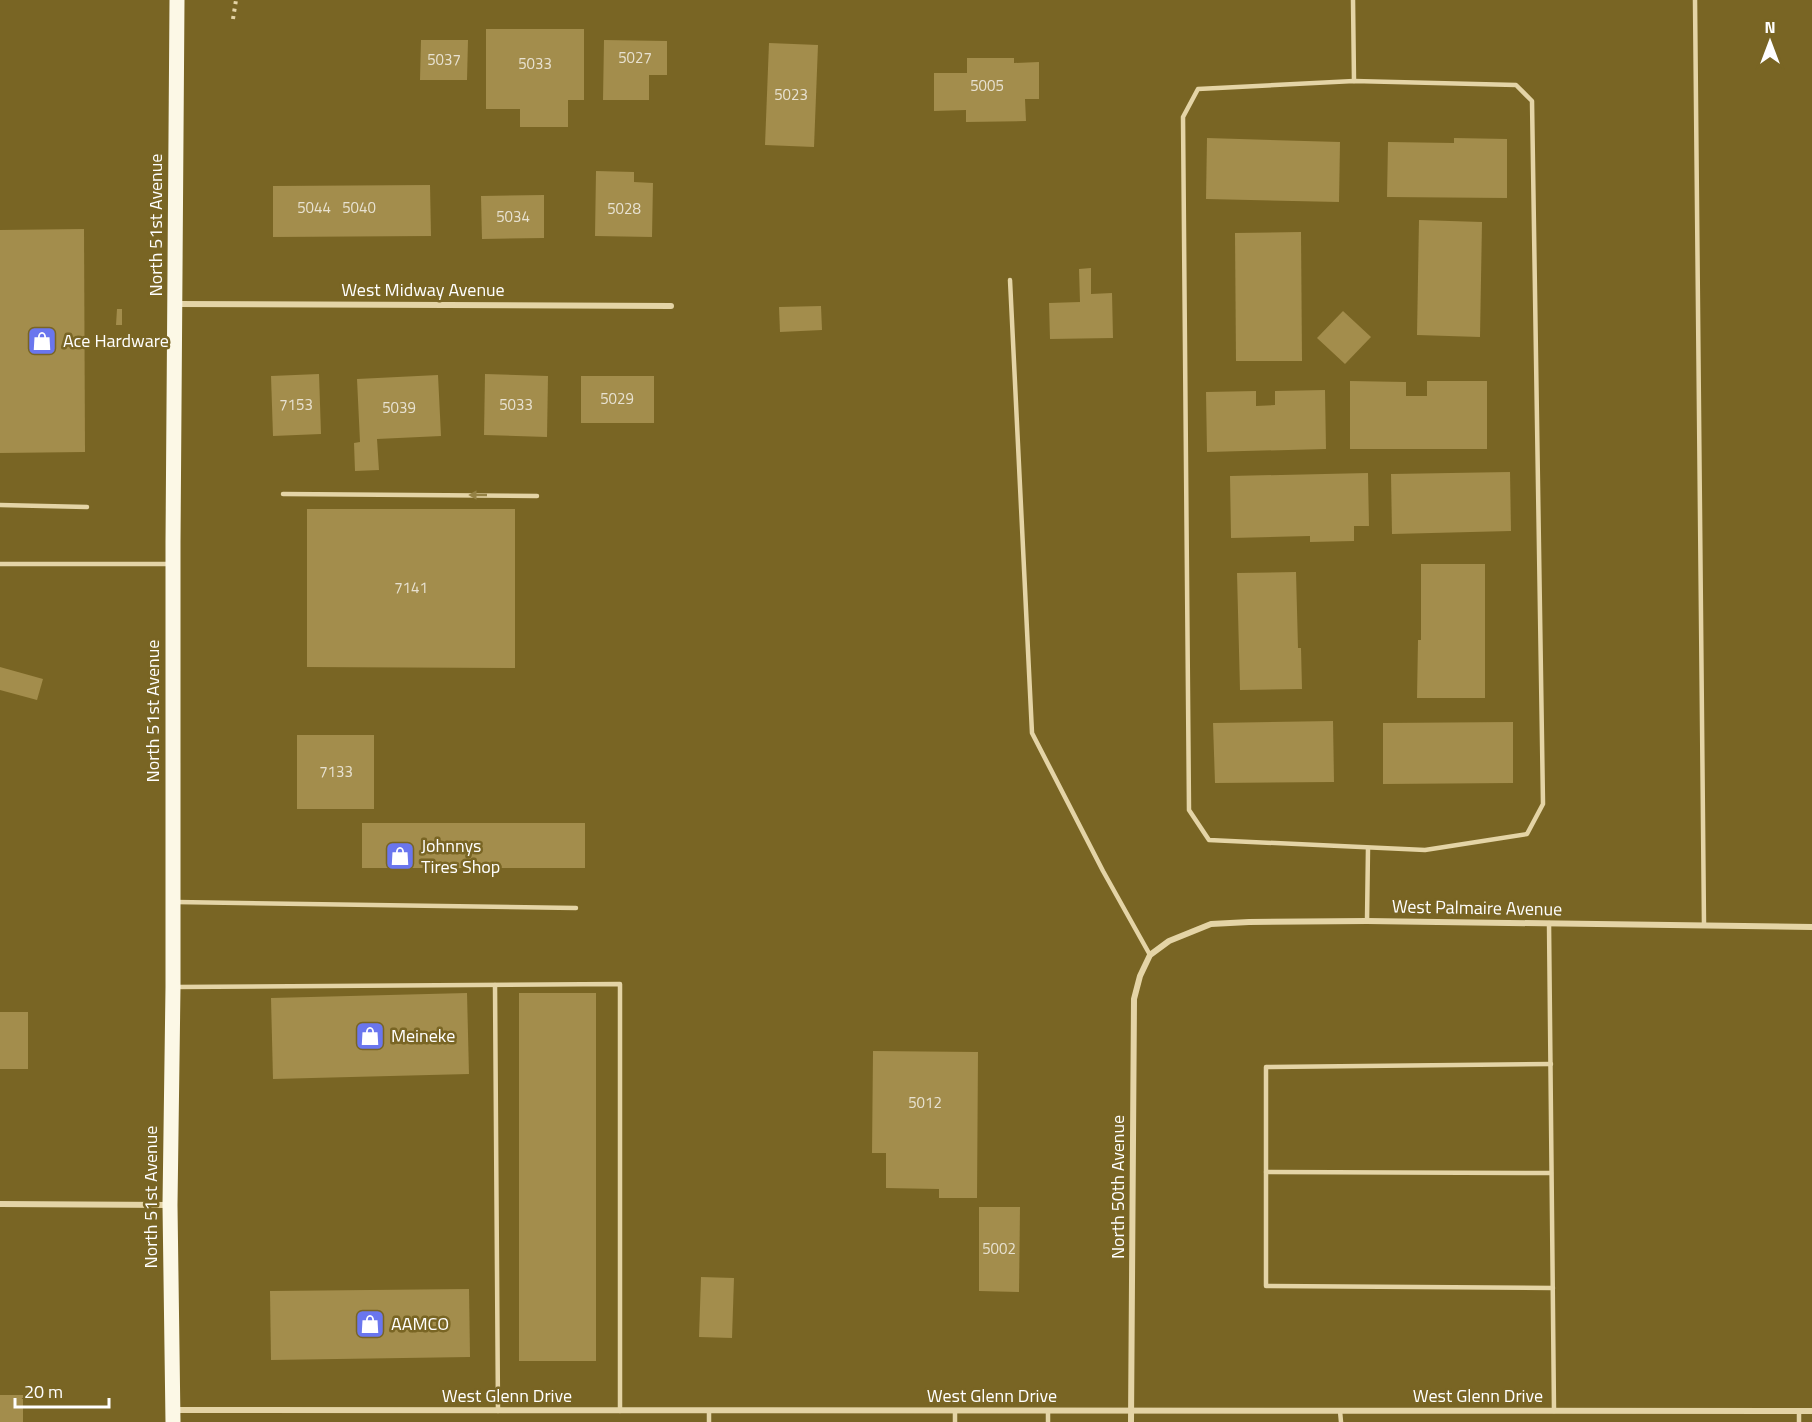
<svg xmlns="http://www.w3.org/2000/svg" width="1812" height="1422" viewBox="0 0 1812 1422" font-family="'Titillium Web',sans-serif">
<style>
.building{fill:#a38d4c}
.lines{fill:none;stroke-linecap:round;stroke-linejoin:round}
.path{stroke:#e4d4a6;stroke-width:4;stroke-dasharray:3 4.5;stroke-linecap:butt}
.lane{stroke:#e4d4a6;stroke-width:4.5}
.street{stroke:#e4d4a6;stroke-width:6}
.primary{stroke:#fcf8e6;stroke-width:15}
.oneway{fill:#948144}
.labels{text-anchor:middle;stroke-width:5;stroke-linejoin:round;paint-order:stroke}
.number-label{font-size:15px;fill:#e8e2d2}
.street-label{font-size:18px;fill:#fff;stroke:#796524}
.poi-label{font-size:18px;fill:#fff;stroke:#796524;text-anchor:start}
</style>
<rect width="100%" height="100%" fill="#796524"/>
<g class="building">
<path d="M486,29H584V100H568V127H520V109H486Z"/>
<path d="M421,40H468L467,80H420Z"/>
<path d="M604,40L667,41V75H649V100H603Z"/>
<path d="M769,43L818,45L814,147L765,145Z"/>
<path d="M967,58H1014V63L1039,62V99H1025L1026,121L966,122V110L934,111V73H967Z"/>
<path d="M1207,138L1340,142L1339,202L1206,199Z"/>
<path d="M1454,138L1507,139V198L1387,197L1388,142L1454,143Z"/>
<path d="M596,171L634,172V182L653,183L652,237L595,236Z"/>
<path d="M430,185L431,236L273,237V186Z"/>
<path d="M544,195V238L482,239L481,196Z"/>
<path d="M1419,220L1482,222L1480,337L1417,335Z"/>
<path d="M84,229L85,452L0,453V230Z"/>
<path d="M1301,232L1302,361H1236L1235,233Z"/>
<path d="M1091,268V294L1112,293L1113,338L1050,339L1049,303L1080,302L1079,269Z"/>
<path d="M821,306L822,330L780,332L779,307Z"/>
<path d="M117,309H122V325H116Z"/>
<path d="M1343,311L1371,337L1345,364L1317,338Z"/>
<path d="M319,374L321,434L273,436L271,376Z"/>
<path d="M485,374L548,376L547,437L484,435Z"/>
<path d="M438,375L441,436L377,439L379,470L355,471L354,443L360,442L357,379Z"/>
<rect x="581" y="376" width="73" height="47"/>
<path d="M1350,381L1406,382V396H1427V381H1487V449H1350Z"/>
<path d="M1325,390L1326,449L1207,452L1206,392L1256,391V406L1275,405V391Z"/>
<path d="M1510,472L1511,531L1392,534L1391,474Z"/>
<path d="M1368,473L1369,526H1354V541L1310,542V536L1231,538L1230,476Z"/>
<path d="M307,509H515V668L307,667Z"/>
<path d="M1421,564H1485V698H1417L1418,640H1421Z"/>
<path d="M1296,572L1298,648H1301L1302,689L1240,690L1237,573Z"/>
<path d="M0,667L43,679L37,700L0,690Z"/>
<path d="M1333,721L1334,782L1215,783L1213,723Z"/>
<path d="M1513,722V783L1383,784V723Z"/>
<rect x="297" y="735" width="77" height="74"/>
<rect x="362" y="823" width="223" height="45"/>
<path d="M467,993L469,1074L273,1079L271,998Z"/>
<rect x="519" y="993" width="77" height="368"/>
<rect x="0" y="1012" width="28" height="57"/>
<path d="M873,1051L978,1052L977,1198H939V1189L886,1188V1153H872Z"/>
<path d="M979,1207H1020L1019,1292L979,1291Z"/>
<path d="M701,1277L734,1278L732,1338L699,1337Z"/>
<path d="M469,1289L470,1357L271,1360L270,1291Z"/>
<rect x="0" y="1395" width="23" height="27"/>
</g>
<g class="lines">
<path class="path" d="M233,19L236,0"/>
<g class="lane">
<path d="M1353,0L1354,81"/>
<path d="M1695,0L1704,925"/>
<path d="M1354,81L1516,85L1532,101L1543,804L1527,834L1425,850L1209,840L1189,810L1183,117L1198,89Z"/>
<path d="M1010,280L1032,733L1103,871L1150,955"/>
<path d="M283,494L537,496"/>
<path d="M0,505L87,507"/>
<path d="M0,564H171"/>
<path d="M176,902L576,908"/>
<path d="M1367,921L1368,848"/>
<path d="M1549,923L1554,1411"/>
<path d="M495,985L498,1411"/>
<path d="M175,987L620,984V1411"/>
<path d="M1551,1064L1266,1067V1286L1553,1288"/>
<path d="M1266,1172L1551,1173"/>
<path d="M709,1411V1422"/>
<path d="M1048,1411V1422"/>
<path d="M1340,1411L1341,1422"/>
<path d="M1799,1411V1422"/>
<path d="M955,1422V1411"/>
</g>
<g class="street">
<path d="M176,304L671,306"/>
<path d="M0,1204L169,1205"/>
<path d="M175,1410L1812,1411"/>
<path d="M1131,1422L1134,999L1140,976L1150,955L1169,941L1211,924L1249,922L1367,921L1812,927"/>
</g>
<path class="primary" d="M173,1422L170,1205L173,987V543L177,0"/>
</g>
<defs><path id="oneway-solid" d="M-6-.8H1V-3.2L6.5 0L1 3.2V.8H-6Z" transform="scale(1.5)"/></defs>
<use class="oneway" href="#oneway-solid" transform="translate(478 495) rotate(-180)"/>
<defs>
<g id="shop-square" transform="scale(1.5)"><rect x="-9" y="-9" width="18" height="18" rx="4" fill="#6a76ee" stroke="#796524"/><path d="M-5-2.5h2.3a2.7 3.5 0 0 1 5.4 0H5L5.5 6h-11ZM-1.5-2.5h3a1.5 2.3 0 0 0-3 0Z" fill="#fff"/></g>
</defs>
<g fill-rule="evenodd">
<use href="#shop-square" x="42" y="341"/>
<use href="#shop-square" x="400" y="856"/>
<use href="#shop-square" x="370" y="1036"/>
<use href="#shop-square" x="370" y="1324"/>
</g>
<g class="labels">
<g class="number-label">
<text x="635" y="63">5027</text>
<text x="444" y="65">5037</text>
<text x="535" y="69">5033</text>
<text x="987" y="91">5005</text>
<text x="791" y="100">5023</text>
<text x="314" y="213">5044</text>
<text x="359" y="213">5040</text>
<text x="624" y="214">5028</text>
<text x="513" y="222">5034</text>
<text x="617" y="404">5029</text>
<text x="296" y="410">7153</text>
<text x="516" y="410">5033</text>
<text x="399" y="413">5039</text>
<text x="411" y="593">7141</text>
<text x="336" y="777">7133</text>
<text x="925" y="1108">5012</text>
<text x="999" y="1254">5002</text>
</g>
<g class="street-label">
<text transform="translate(156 225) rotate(-90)" y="6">North 51st Avenue</text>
<text x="423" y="296">West Midway Avenue</text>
<text transform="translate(153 711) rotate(-90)" y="6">North 51st Avenue</text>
<text transform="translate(1477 908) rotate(1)" y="6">West Palmaire Avenue</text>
<text transform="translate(1118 1187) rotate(-90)" y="6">North 50th Avenue</text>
<text transform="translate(151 1197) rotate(-90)" y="6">North 51st Avenue</text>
<text x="507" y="1402">West Glenn Drive</text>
<text x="992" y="1402">West Glenn Drive</text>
<text x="1478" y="1402">West Glenn Drive</text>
</g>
<g class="poi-label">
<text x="63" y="347">Ace Hardware</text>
<text x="421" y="852">Johnnys<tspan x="421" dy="21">Tires Shop</tspan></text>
<text x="391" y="1042">Meineke</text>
<text x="391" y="1330">AAMCO</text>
</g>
</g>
<g transform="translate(1770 42)" stroke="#796524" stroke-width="4.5" paint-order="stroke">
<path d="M0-4.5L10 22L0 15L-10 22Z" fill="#ffffff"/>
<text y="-9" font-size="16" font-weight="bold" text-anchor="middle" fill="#ffffff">N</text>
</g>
<path d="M15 1398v9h94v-9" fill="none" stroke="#ffffff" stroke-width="3"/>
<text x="24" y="1398" font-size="18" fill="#ffffff" stroke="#796524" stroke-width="4.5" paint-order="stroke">20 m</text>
</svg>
